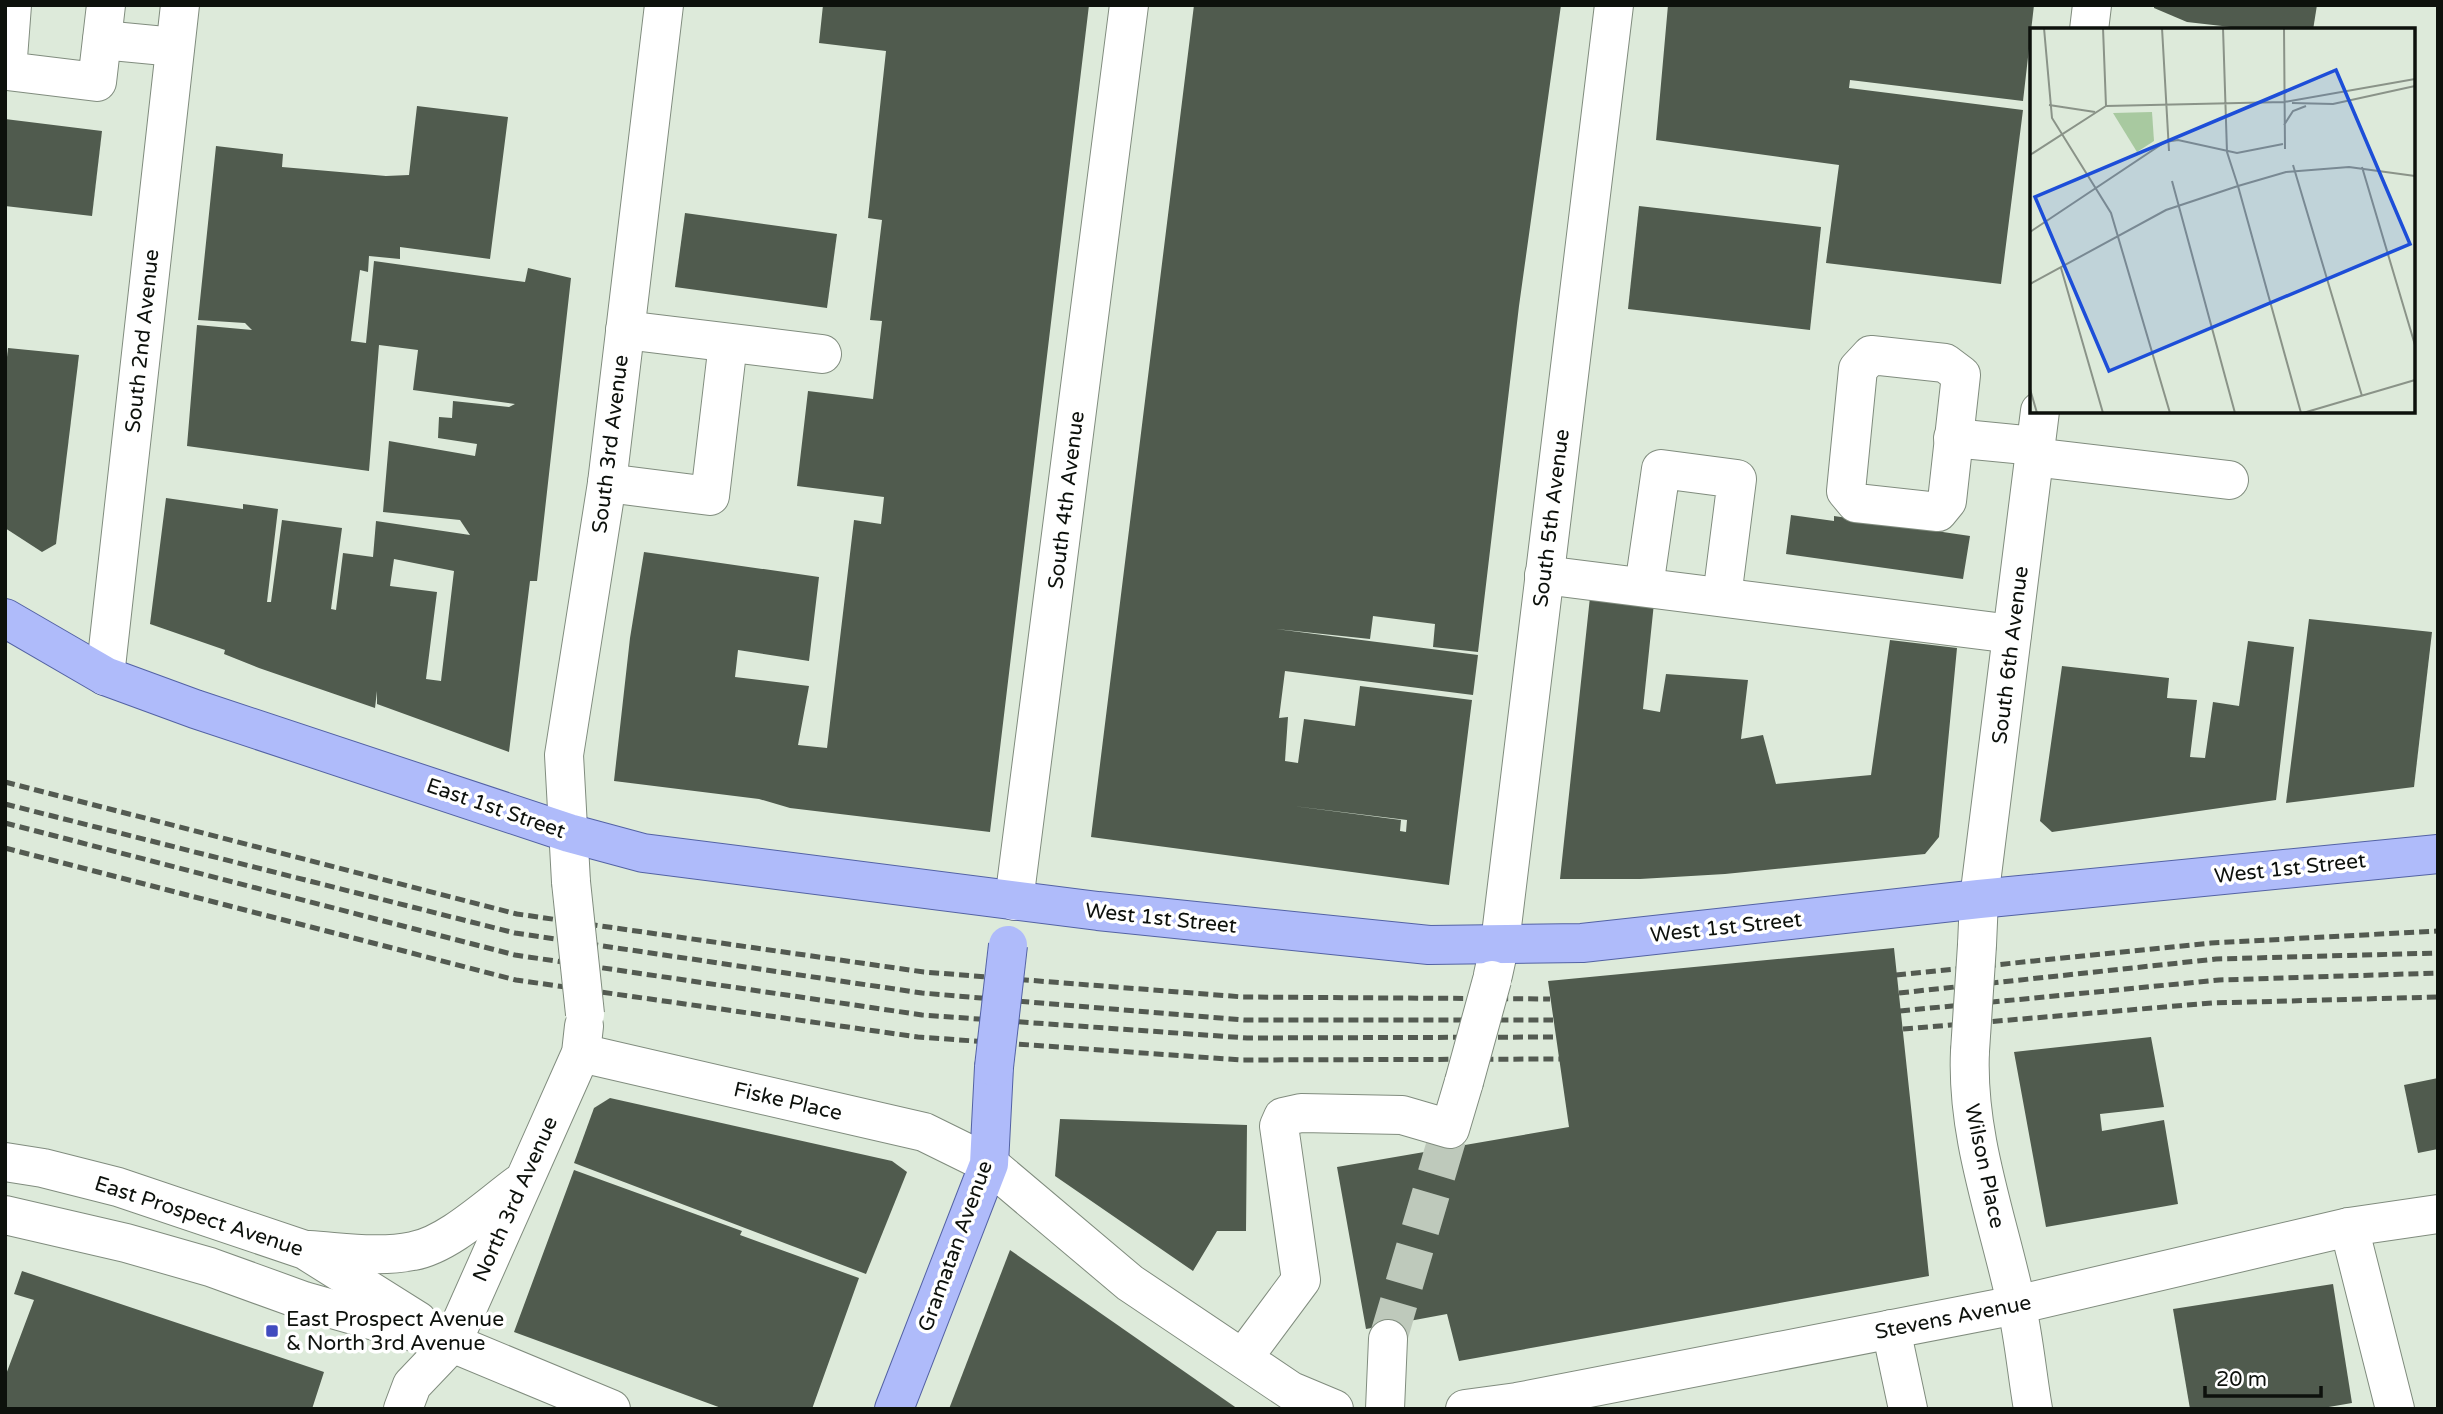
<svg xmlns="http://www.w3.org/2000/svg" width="2443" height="1414" viewBox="0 0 2443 1414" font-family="'Varela Round',sans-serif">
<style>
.building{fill:#505b4e;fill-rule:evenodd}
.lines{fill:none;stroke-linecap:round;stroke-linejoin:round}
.minor-tunnel{stroke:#bec9bb;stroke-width:38;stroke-dasharray:38 19;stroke-linecap:butt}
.minor-casing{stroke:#808c7e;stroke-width:40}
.major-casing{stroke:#5362a4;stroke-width:40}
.minor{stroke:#fff;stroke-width:38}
.major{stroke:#afbbfa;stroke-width:38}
.rail{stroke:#535a51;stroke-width:5;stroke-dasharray:10 5;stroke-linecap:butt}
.minor-bridge-casing{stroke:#808c7e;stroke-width:40;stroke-linecap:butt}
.major-bridge-casing{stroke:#5362a4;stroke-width:40;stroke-linecap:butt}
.minor-bridge{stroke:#fff;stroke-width:38}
.major-bridge{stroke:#afbbfa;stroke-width:38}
.poi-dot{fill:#414bbf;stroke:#fff;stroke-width:2.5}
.labels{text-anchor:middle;stroke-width:7;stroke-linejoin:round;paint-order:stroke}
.street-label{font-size:21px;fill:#0d110c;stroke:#fff}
.poi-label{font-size:21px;fill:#0d110c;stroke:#fff;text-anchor:start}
.inset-road{fill:none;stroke:#8a9388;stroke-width:2}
.view{fill:#1d4ed8;fill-opacity:0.15;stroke:#1d4ed8;stroke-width:3.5}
.inset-edge{fill:none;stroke:#0d110c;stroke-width:3.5}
</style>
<rect width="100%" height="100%" fill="#ddeada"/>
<g class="building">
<path d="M823,5H1089L990,832L790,808L759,799L614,781L630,638L644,552L819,577L809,661L738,650L735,677L809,686L798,745L827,748L854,520L881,524L884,497L797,486L808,391L873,399L882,321L870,320L882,220L868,218L886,51L819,43Z"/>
<path d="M1194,5H1561L1519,306L1478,652L1433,647L1435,624L1373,616L1370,639L1276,629L1478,655L1473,695L1285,671L1279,718L1288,717L1285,761L1298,763L1304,719L1355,726L1360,686L1472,700L1449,885L1091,837ZM1293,806L1407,820L1406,832L1400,831L1401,820Z"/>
<path d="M1668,5H2034L2023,101L1850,80L1849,88L2023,110L2001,284L1826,263L1839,165L1656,140Z"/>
<path d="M2154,5H2317L2313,30H2257L2187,22L2154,8Z"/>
<path d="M417,106L508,117L490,259L400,247V259L369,256L368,272L360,270L351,341L366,343L374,261L525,282L528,268L571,278L537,581H530L509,752L377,704V691L375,708L259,668L224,654L225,650L150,624L166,498L243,509V504L278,509L267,602H271L282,520L342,528L331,609L336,610L343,553L373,557L376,521L470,535L460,520L383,512L389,441L475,456L477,444L438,438L439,417L452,418L453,401L509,407L515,404L413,390L418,350L379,345L369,471L187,446L197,325L252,330L245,323L198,320L216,146L283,154L282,167L386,176L409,175ZM394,559L454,571L441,681L426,679L437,592L390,586Z"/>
<path d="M5,119L102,131L92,216L5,206Z"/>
<path d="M1639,206L1821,227L1810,330L1628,309Z"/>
<path d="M685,213L837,234L827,308L675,287Z"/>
<path d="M8,348L79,355L56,544L42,552L5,528V375Z"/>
<path d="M1791,515L1834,521V516L1970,536L1963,579L1786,554Z"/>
<path d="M1590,597L1654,603L1643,709L1660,712L1666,674L1748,680L1741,739L1763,735L1776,784L1871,775L1890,640L1957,648L1939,837L1925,854L1725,874L1640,879H1560Z"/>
<path d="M2309,619L2432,632L2414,787L2286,803Z"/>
<path d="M2248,641L2294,647L2276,800L2052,832L2040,821L2062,666L2169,678L2167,698L2197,700L2190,757L2205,758L2213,702L2239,706Z"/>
<path d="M1894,948L1929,1276L1459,1361L1447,1314L1366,1329L1337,1167L1569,1127L1548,981Z"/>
<path d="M2151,1037L2164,1107L2100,1114L2102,1131L2164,1120L2178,1204L2046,1227L2014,1052Z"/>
<path d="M2438,1078V1149L2418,1153L2404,1085Z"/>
<path d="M610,1098L892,1161L907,1172L866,1274L574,1163L594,1108Z"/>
<path d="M1060,1119L1247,1125L1246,1231H1217L1193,1271L1055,1176Z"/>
<path d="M574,1170L742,1231L740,1235L859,1278L812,1409H724L514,1332Z"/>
<path d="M1010,1250L1238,1409H949Z"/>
<path d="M22,1271L324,1372L312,1409H5V1377L34,1300L14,1294Z"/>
<path d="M2333,1284L2352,1403L2317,1409H2190L2173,1309Z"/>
</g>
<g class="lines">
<path class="minor-tunnel" d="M1388,1339L1450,1129"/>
<g class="minor-casing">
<g id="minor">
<path d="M12,5L7,71L97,82L106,5"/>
<path d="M2089,30L2092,5"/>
<path d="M102,40L175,47"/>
<path d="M625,330L822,354"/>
<path d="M1871,355L1945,363L1961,375L1947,501L1938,512L1856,503L1846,491L1858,369Z"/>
<path d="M1953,438L2036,446"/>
<path d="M2034,457L2229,480"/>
<path d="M607,483L710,496L728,343"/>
<path d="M1544,575L2012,634"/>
<path d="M1644,587L1661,469L1737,479L1722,597"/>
<path d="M105,676L180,5"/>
<path d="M571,882L564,755L607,483L664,5"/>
<path d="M1014,901L1129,5"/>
<path d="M1977,945L1979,899L2040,411"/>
<path d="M1493,975L1500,943L1614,5"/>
<path d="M1970,1051C1966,1137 1998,1219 2016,1303C2024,1338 2027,1374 2033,1409"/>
<path d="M581,1053L924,1132L989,1164L1130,1283L1291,1391L1334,1409"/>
<path d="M5,1162L43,1168L118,1187L305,1250L418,1321"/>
<path d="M5,1215L126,1243L210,1267L304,1301L452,1343L611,1409"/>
<path d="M2349,1227L2395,1409"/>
<path d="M309,1250C343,1252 379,1258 413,1251C448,1245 490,1205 519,1184"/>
<path d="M1891,1329L1908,1409"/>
<path d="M1243,1358L1301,1280L1279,1126L1283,1117L1301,1113L1402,1115L1450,1129L1464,1082"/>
<path d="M403,1409L412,1385L452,1343L581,1053L584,1026"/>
<path d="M1385,1409L1388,1339"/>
<path d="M1465,1409L1517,1402L2016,1305L2349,1227L2438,1214"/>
</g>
</g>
<g class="major-casing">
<g id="major">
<path d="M5,618L105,676L195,709L569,833L643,853L1098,911L1429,945L1582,943L1979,899L2438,854"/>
<path d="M894,1409L989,1164L994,1067"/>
</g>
</g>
<use href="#minor" class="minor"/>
<use href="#major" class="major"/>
<g class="rail">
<path d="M5,782L517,914L924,972L1243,997L1550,999"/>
<path d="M5,804L515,933L922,993L1244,1020H1553"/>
<path d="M5,823L515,955L922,1015L1247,1038L1556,1037"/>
<path d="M5,848L516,980L918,1037L1242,1060L1560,1059"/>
<path d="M1896,975L2211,943L2438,931"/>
<path d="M1899,993L2216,959L2438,953"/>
<path d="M1900,1011L2219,980L2438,973"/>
<path d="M1903,1029L2212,1003L2438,997"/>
</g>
<g class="minor-bridge-casing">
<g id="minor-bridge">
<path d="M571,882L585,1014"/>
<path d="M1970,1051L1977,945"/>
<path d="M1464,1082L1492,980"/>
</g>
</g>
<g class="major-bridge-casing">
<path id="major-bridge" d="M994,1067L1008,945"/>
</g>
<use href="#minor-bridge" class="minor-bridge"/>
<use href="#major-bridge" class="major-bridge"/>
</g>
<rect class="poi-dot" x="265" y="1324" width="14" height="14" rx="3.5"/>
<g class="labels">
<g class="street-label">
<text transform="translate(142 341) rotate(-84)" y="7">South 2nd Avenue</text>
<text transform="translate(610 444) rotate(-83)" y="7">South 3rd Avenue</text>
<text transform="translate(1066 500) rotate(-83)" y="7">South 4th Avenue</text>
<text transform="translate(1551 518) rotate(-83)" y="7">South 5th Avenue</text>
<text transform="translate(2010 655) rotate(-83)" y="7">South 6th Avenue</text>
<text transform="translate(496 808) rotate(19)" y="7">East 1st Street</text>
<text transform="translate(2290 868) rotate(-6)" y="7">West 1st Street</text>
<text transform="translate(1161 918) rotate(6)" y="7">West 1st Street</text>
<text transform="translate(1726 927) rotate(-6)" y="7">West 1st Street</text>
<text transform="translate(788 1101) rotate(13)" y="7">Fiske Place</text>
<text transform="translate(1985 1166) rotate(78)" y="7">Wilson Place</text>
<text transform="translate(515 1199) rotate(-66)" y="7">North 3rd Avenue</text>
<text transform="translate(199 1216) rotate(18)" y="7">East Prospect Avenue</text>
<text transform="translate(955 1246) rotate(-70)" y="7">Gramatan Avenue</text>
<text transform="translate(1953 1317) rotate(-11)" y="7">Stevens Avenue</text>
</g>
<g class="poi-label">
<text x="286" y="1326">East Prospect Avenue<tspan x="286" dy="24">&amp; North 3rd Avenue</tspan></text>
</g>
</g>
<g transform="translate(2030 28)">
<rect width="385" height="385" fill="#ddeada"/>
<path d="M122,84L124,113L107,124L83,85Z" fill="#a8c9a0"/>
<path class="inset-road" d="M14,0L22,90L81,185L140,385M73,0L76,78M132,0L139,123M193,0L197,124L208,158M254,0L255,121M262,75L303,76L385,58M19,77L65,84M76,78L254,74L385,51M254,97L263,83L276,78M0,127L76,78M263,137L332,368M332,139L385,317M142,153L205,385M208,158L271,385M0,204L135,114L148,112L207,125L253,116M31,240L73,385M0,256L136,182L208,158L256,144L319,139L385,148M0,361L7,385M273,385L385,352"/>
<path class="view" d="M306,42L380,216L79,343L5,169Z"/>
<rect width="385" height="385" class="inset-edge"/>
</g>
<rect width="2443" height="1414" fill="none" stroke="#0d110c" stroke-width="14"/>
<path d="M2205 1386v10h116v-10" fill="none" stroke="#0d110c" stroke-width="3.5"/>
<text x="2216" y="1386" font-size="21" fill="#0d110c" stroke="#ffffff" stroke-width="5" paint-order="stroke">20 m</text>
</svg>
